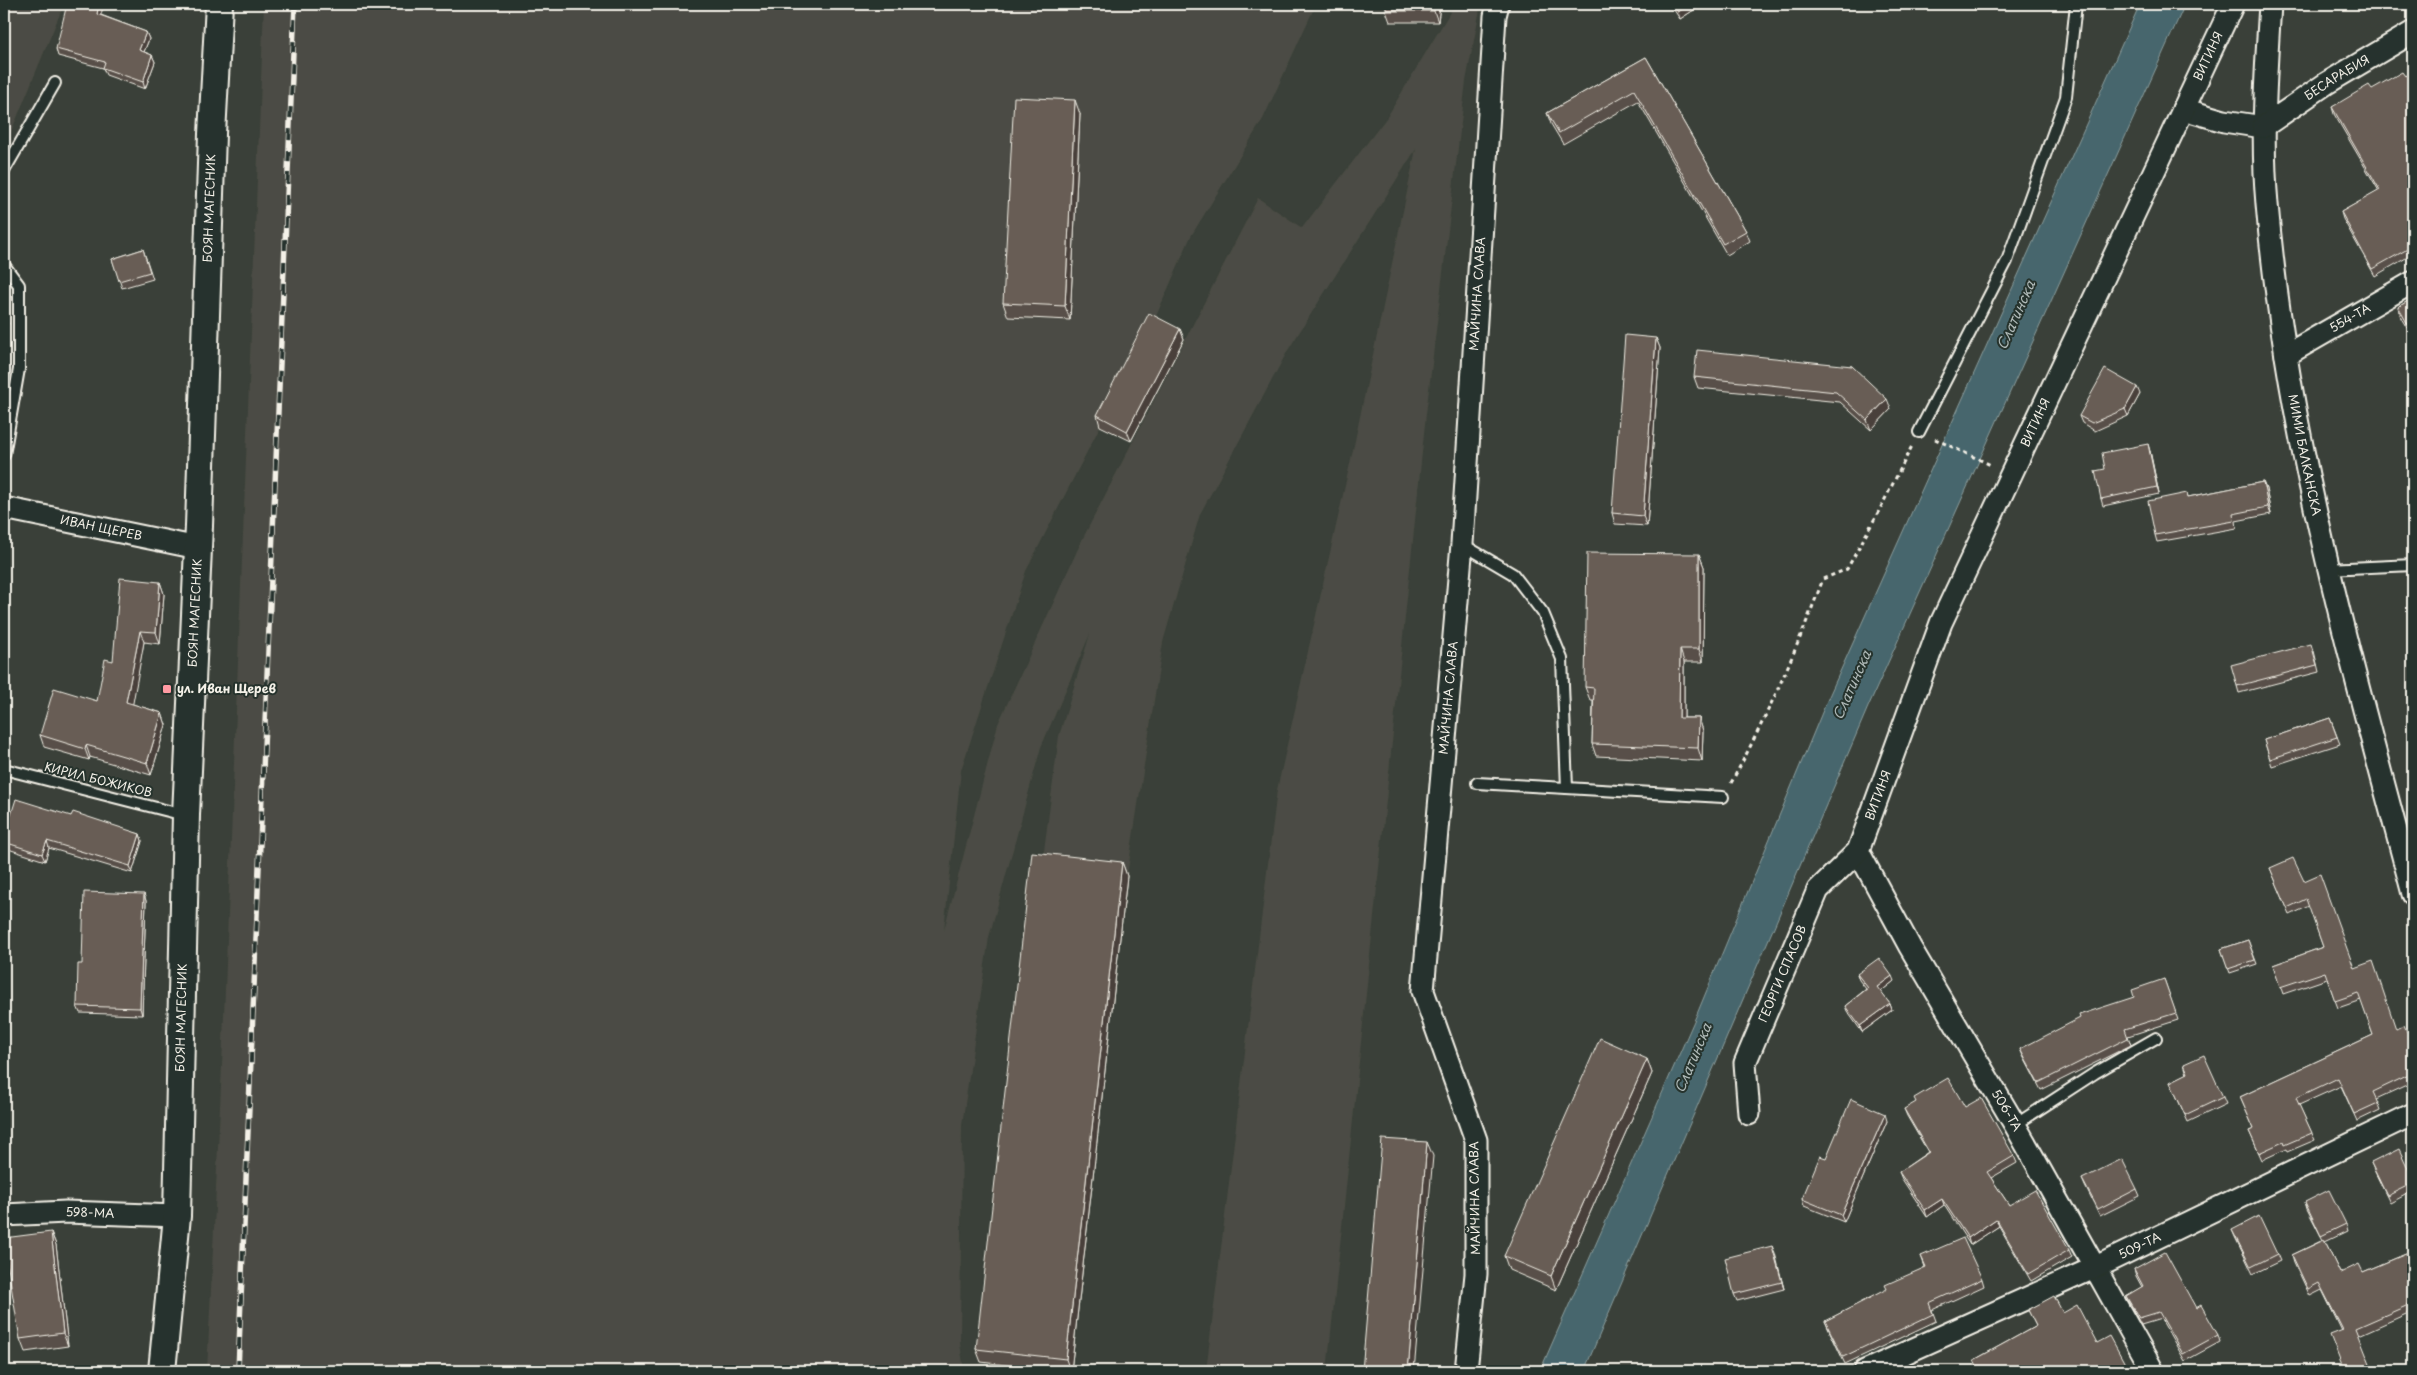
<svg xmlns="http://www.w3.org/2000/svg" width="2417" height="1375" viewBox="0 0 2417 1375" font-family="'Playpen Sans',sans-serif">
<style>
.built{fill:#4b4c44}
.water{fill:#47666d;stroke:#8c9e9e}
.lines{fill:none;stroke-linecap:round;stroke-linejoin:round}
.service-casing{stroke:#f4f1e8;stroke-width:14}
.minor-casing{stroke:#f4f1e8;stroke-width:25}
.tertiary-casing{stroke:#f4f1e8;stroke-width:30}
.path{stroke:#f4f1e8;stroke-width:3;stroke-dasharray:4 4;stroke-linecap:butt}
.service{stroke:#26332d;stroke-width:10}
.minor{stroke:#26332d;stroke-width:21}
.tertiary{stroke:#26332d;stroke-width:26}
.rail-casing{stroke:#f4f1e8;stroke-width:5.5}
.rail{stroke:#26332d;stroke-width:4;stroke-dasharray:11;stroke-linecap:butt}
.wall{fill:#595048;stroke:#f4f1e8}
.shaded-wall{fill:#49413b;stroke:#f4f1e8}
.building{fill:#685d54;stroke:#f4f1e8}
.poi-dot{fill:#ff9aa2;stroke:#26332d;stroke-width:2}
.labels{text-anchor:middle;stroke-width:4;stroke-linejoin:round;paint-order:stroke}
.street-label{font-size:12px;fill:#f4f1e8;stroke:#26332d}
.poi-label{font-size:12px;font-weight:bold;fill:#f4f1e8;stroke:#26332d;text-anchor:start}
.water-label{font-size:14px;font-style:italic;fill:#afb9b7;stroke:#26332d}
</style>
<rect width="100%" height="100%" fill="#3a4039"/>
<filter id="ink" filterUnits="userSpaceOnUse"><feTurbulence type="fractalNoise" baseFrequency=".02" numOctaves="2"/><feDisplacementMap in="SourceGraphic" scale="10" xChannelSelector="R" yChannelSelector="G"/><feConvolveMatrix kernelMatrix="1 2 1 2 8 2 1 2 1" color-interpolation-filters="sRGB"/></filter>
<g filter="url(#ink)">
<g class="built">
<path d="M4,4H64L4,149Z"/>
<path d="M264,4H1316L1263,119L1191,236L1153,323L1026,571L961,770L944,930L998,724L1082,540L1258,198L1302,228L1387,117L1455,4H1481L1466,81L1426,414L1327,1371H1206L1277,790L1353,450L1416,149L1288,350L1200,514L1163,642L1127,876L1042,866L1059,736L1090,634L1041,747L989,937L962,1125L960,1343L964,1371H207L222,1066Z"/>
</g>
<path class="water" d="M2140,4H2185L1868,707L1584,1371H1540L1697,1014L1826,703Z"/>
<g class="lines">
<g class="service-casing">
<g id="service">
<path d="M4,171L55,83"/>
<path d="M4,265L19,285V369L4,455"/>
<path d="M1919,432L2007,261L2066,97L2076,4"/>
<path d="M1462,544L1513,574L1543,613L1562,659L1567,788"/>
<path d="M2327,569L2413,565"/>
<path d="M4,769L184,815"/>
<path d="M1477,783L1723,797"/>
<path d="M2015,1125L2095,1073L2156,1038"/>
</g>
</g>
<g class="minor-casing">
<g id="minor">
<path id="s1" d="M2270,4C2266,71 2261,137 2267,204C2287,440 2353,667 2413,894"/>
<path d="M2183,109L2224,121L2263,127"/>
<path id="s2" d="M2263,127L2327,83L2413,32"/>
<path id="s3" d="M2286,355L2413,282"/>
<path id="s4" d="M4,508L198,548"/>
<path id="s5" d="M1858,851L1910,947L2015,1125L2153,1371"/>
<path id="s6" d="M1749,1114L1745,1063L1818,890L1858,851L1941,623L2233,4"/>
<path id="s7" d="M4,1215L66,1212L177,1216"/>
<path id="s8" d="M1466,1371L1476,1274V1140L1423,991L1462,544L1495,16L1498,4"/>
<path id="s9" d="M1865,1371L2094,1268L2413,1114"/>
</g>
</g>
<g class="tertiary-casing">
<g id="tertiary">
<path id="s10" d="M162,1371L177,1216L186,815L199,526L212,134L219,4"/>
</g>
</g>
<g class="path">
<path d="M1935,439L1991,465"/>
<path d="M1731,783C1767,717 1797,649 1823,579L1847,569L1880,509L1912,446"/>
</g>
<use href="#service" class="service"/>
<use href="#minor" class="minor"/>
<use href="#tertiary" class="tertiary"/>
<g class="rail-casing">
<path id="rail" d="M238,1371L295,4"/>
</g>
<use href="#rail" class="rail"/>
</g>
<g class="wall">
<path d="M1440,4L1438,22H1390L1386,11Z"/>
<path d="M1670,4H1703L1680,19Z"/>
<path d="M101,15L146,32L149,39L144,52L152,55L155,62L145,89L106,75L103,68L58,56L56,49Z"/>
<path d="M1646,57L1746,231L1750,241L1727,255L1638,101L1563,144L1551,124L1547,113Z"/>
<path d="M2413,71V254L2375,276L2343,219L2341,212L2379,191L2334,114L2332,107L2405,76Z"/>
<path d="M1080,114L1070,320L1008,317L1003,303Z"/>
<path d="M143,249L153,279L122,288L112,259Z"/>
<path d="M2413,298V338L2401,318L2398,307Z"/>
<path d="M1180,329L1184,339L1131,441L1100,426L1097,415Z"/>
<path d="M1656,338L1660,348L1647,526L1615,524L1612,513Z"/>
<path d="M1852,366L1891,409L1871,430L1840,402L1698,388L1694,377Z"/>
<path d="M2140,394L2128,416L2095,431L2082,423L2079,416Z"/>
<path d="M2150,451L2159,494L2103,506L2101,499L2105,469Z"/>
<path d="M2263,482L2266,489L2271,514L2236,521L2237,528L2157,542L2155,535L2187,493L2188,497Z"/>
<path d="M1699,554L1704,567L1703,662H1684V718H1699L1703,731L1702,761L1596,756L1592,744L1593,700H1590L1585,687Z"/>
<path d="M160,582L164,594L160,644L144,642L132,704L162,713L166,725L151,775L90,757L89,760L44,747L40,735L97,701L113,661Z"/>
<path d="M2314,651L2319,672L2239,693L2237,686Z"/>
<path d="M2330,718L2340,744L2272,766L2264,740Z"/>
<path d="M71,816L140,834L142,841L132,873L49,848L45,861L5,848L4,844V837Z"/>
<path d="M1122,862L1127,876L1071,1371H1055L981,1362L976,1349Z"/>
<path d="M2270,868L2304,881L2354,968L2396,1029L2413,1045V1082L2376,1099L2380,1110L2357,1121L2341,1086L2299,1105L2315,1140L2287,1152L2286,1149L2262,1160L2249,1131L2254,1129L2240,1097L2373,1035L2361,1000L2338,1008L2327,979L2283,994L2273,965L2323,947L2309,906L2290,915Z"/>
<path d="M144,894L146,901L142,1015L80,1013L77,1006L82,964Z"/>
<path d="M2248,940L2257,964L2230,973L2221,949Z"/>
<path d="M1857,974L1894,981L1880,992L1890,1004L1892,1010L1862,1032L1847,1011L1845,1006L1866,989L1859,980Z"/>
<path d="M2164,979L2178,1020L2128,1036L2131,1045L2041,1090L2023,1056L2020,1049L2134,997Z"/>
<path d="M1647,1059L1652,1073L1556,1290L1509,1270L1504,1256Z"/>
<path d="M2184,1064L2223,1097L2226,1104L2188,1122L2170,1082L2187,1074Z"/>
<path d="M1965,1107L2014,1156L2017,1163L1991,1178L2009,1205L2069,1250L2072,1257L2031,1281L1999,1226L1970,1245L1944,1205L1927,1217L1902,1179L1899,1172L1928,1152L1907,1116L1904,1109Z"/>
<path d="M1887,1121L1844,1222L1804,1206L1802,1199L1826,1158Z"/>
<path d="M2371,1163L2413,1179V1191L2390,1203L2374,1170Z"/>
<path d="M2082,1179L2137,1189L2140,1196L2100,1216L2085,1186Z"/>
<path d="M2305,1202L2346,1224L2348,1231L2325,1242L2340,1273L2363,1272L2413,1251V1311L2359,1335L2342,1331L2322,1290L2310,1296L2294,1262L2292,1255L2323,1240L2307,1209Z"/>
<path d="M2232,1230L2277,1254L2280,1261L2253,1274L2235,1237Z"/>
<path d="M51,1232L56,1245L68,1346L25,1352L20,1339Z"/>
<path d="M1772,1246L1784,1289L1737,1301L1734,1294Z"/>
<path d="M1921,1256L1982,1279L1984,1286L1932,1310L1936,1321L1845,1364L1828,1328L1825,1321L1887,1290L1925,1267Z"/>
<path d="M2134,1269L2196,1308L2218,1335L2220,1342L2185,1361L2161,1319L2141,1325L2129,1302L2126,1296L2142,1287L2136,1276Z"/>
<path d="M2028,1310L2063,1313L2129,1371H1979L1974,1360L2036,1326Z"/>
</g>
<g class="shaded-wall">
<path d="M5,4H9L4,14V6Z"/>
<path d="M99,4H104L99,21L97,14Z"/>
<path d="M1435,4H1440L1438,22L1434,11Z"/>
<path d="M1690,4H1703L1680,19L1678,12Z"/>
<path d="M146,32L149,39L142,57L139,50Z"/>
<path d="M152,55L155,62L145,89L143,82Z"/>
<path d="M1075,100L1080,114L1070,320L1065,306Z"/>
<path d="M9,294L10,297L4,303V299Z"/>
<path d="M7,320L9,324L4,328V323Z"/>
<path d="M1180,329L1184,339L1131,441L1127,431Z"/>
<path d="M1656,338L1660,348L1647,526L1643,516Z"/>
<path d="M2137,387L2140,394L2128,416L2125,409Z"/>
<path d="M1887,399L1891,409L1871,430L1867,420Z"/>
<path d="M2148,444L2150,451L2159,494L2157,487Z"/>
<path d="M2263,482L2266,489L2271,514L2268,507Z"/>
<path d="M1699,554L1704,567L1703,662L1699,649Z"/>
<path d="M160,582L164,594L160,644L156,632Z"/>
<path d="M140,631L144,642L131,714L126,702Z"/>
<path d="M1680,649L1684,662V730L1679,718Z"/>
<path d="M162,713L166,725L151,775L147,763Z"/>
<path d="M1699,718L1703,731L1702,761L1698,748Z"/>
<path d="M86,745L90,757L89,760L85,749Z"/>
<path d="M140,834L142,841L132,873L130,866Z"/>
<path d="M47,841L49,848L45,861L42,854Z"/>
<path d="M1122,862L1127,876L1071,1371H1070L1066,1359Z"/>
<path d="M144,894L146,901L142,1015L140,1008Z"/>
<path d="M1892,976L1894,981L1879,993L1877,987Z"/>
<path d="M1890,1004L1892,1010L1862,1032L1860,1026Z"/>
<path d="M1647,1059L1652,1073L1556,1290L1551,1276Z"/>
<path d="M1885,1114L1887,1121L1844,1222L1841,1215Z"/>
<path d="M1427,1142L1433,1156L1414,1371H1408Z"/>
<path d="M1942,1199L1944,1205L1927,1217L1925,1210Z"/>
<path d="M1996,1219L1999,1226L1970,1245L1968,1238Z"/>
<path d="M51,1232L56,1245L68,1346L63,1333Z"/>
<path d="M1772,1246L1775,1253L1784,1289L1782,1282Z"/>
</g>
<g class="building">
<path d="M67,4H99L97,14L146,32L139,50L152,55L143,82L103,68L105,62L56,49Z"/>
<path d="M1386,4H1435L1434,11H1386Z"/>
<path d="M1672,4H1690L1678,12Z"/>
<path d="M1646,57L1746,231L1723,244L1634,90L1559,133L1547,113Z"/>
<path d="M2413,71V117L2411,118L2413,122V246L2372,269L2341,212L2380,190L2332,107L2369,85L2372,89L2402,72L2405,76Z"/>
<path d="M1014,97L1075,100L1065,306L1003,303Z"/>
<path d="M143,249L150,272L119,281L112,259Z"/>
<path d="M4,288L9,294L4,299Z"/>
<path d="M2413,298V326L2410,328L2398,307Z"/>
<path d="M1149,313L1180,329L1127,431L1097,415Z"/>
<path d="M4,316L7,320L4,323Z"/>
<path d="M1625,335L1656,338L1643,516L1612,513Z"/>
<path d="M1697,350L1852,366L1887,399L1867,420L1836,392L1694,377Z"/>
<path d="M2105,369L2137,387L2125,409L2092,423L2079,416Z"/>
<path d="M2148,444L2157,487L2101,499L2095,471L2105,469L2102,453Z"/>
<path d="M2263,482L2268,507L2233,514L2234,521L2155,535L2148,501L2187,493L2188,497Z"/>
<path d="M1587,553L1699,554V649H1680L1679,718H1699L1698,748L1592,744L1594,688L1585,687Z"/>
<path d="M120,578L160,582L156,632L140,631L126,702L162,713L147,763L86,745L85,749L40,735L54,688L97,701L105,659L113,661Z"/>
<path d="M2311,644L2317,665L2237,686L2231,665Z"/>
<path d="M2330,718L2337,737L2270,759L2264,740Z"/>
<path d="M16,799L71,816L73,812L140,834L130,866L47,841L42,854L4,842V837Z"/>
<path d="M1032,852L1122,862L1066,1359L976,1349Z"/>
<path d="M2293,858L2304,881L2320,874L2354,968L2373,961L2396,1029L2404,1025L2413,1045V1073L2373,1092L2378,1103L2354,1114L2338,1078L2296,1098L2312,1133L2284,1145L2283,1142L2259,1153L2249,1131L2254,1129L2240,1097L2373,1035L2358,993L2335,1001L2325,972L2280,987L2273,965L2323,947L2306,899L2287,908L2270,868Z"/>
<path d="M84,892L144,894L140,1008L77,1006L78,964H82Z"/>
<path d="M2248,940L2255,960L2228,969L2221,949Z"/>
<path d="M1879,958L1892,976L1877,987L1890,1004L1860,1026L1845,1006L1868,988L1857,974Z"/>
<path d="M2164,979L2176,1013L2125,1029L2128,1038L2038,1083L2020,1049L2080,1018L2079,1015L2134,997L2132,990Z"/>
<path d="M1600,1038L1647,1059L1551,1276L1504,1256Z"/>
<path d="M2204,1055L2223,1097L2185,1115L2170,1082L2188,1073L2184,1064Z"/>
<path d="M1948,1078L1965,1107L1981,1098L2014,1156L1987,1172L2009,1205L2035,1190L2069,1250L2028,1274L1996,1219L1968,1238L1942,1199L1925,1210L1899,1172L1929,1152L1904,1109L1916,1102L1914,1098Z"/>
<path d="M1851,1099L1885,1114L1841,1215L1802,1199L1820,1156L1826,1158Z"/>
<path d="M1382,1139L1427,1142L1408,1371H1362Z"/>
<path d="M2399,1149L2413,1179V1183L2387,1196L2371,1163Z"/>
<path d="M2122,1159L2137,1189L2098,1209L2082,1179Z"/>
<path d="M2329,1190L2346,1224L2321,1236L2305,1202Z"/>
<path d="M2259,1216L2277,1254L2251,1267L2232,1230Z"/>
<path d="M51,1232L63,1333L20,1339L4,1244V1238Z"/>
<path d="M1963,1238L1982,1279L1929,1303L1933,1314L1843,1357L1825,1321L1887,1289L1885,1285L1926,1267L1921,1256Z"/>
<path d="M2324,1240L2340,1273L2359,1264L2363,1272L2413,1251V1303L2356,1328L2373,1371H2344L2330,1335L2343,1330L2319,1283L2308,1289L2292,1255Z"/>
<path d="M1772,1246L1782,1282L1734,1294L1725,1258Z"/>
<path d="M2165,1252L2196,1308L2201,1305L2218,1335L2183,1354L2159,1312L2139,1318L2126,1296L2143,1286L2134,1269Z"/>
<path d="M2054,1296L2063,1313L2077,1305L2097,1343L2110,1336L2129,1371H2087L2086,1369L2083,1371H2043L2040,1366L2030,1371H1980L1974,1360L2036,1326L2028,1310Z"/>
</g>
</g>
<rect class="poi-dot" x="162" y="684" width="10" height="10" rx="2.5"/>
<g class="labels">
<g class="street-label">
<text dy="4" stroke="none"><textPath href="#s6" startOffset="1164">ВИТИНЯ</textPath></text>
<text dy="4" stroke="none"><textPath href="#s2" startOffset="89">БЕСАРАБИЯ</textPath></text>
<text dy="4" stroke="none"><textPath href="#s10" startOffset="1164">БОЯН МАГЕСНИК</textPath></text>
<text dy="4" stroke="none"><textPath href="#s8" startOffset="1089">МАЙЧИНА СЛАВА</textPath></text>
<text dy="4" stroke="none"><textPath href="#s3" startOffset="74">554-ТА</textPath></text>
<text dy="4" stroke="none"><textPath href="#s6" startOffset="759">ВИТИНЯ</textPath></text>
<text dy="4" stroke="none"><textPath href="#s1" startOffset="454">МИМИ БАЛКАНСКА</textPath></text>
<text dy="4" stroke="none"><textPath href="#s4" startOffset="99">ИВАН ЩЕРЕВ</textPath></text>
<text dy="4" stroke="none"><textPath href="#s10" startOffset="759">БОЯН МАГЕСНИК</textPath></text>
<text dy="4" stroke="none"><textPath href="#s8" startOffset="684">МАЙЧИНА СЛАВА</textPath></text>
<text transform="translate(98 780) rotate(14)" y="4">КИРИЛ БОЖИКОВ</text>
<text dy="4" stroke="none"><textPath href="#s6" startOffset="354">ВИТИНЯ</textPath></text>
<text dy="4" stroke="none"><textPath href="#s6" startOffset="148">ГЕОРГИ СПАСОВ</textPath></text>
<text dy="4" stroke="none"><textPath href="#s10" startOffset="354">БОЯН МАГЕСНИК</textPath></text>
<text dy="4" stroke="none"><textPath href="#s5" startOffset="299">506-ТА</textPath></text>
<text transform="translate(1475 1198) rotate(-91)" y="4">МАЙЧИНА СЛАВА</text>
<text dy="4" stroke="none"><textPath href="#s7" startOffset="86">598-МА</textPath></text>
<text dy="4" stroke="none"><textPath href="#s9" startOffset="302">509-ТА</textPath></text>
</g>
<g class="poi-label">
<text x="177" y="693">ул. Иван Щерев</text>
</g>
<g class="water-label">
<text transform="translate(2016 315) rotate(-66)" y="5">Слатинска</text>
<text transform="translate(1852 685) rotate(-66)" y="5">Слатинска</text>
<text transform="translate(1693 1058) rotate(-67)" y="5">Слатинска</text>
</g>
</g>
<rect width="2417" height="1375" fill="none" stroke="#26332d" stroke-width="20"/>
<rect x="10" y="10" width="2397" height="1355" fill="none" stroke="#f4f1e8" stroke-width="2" filter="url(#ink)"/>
</svg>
